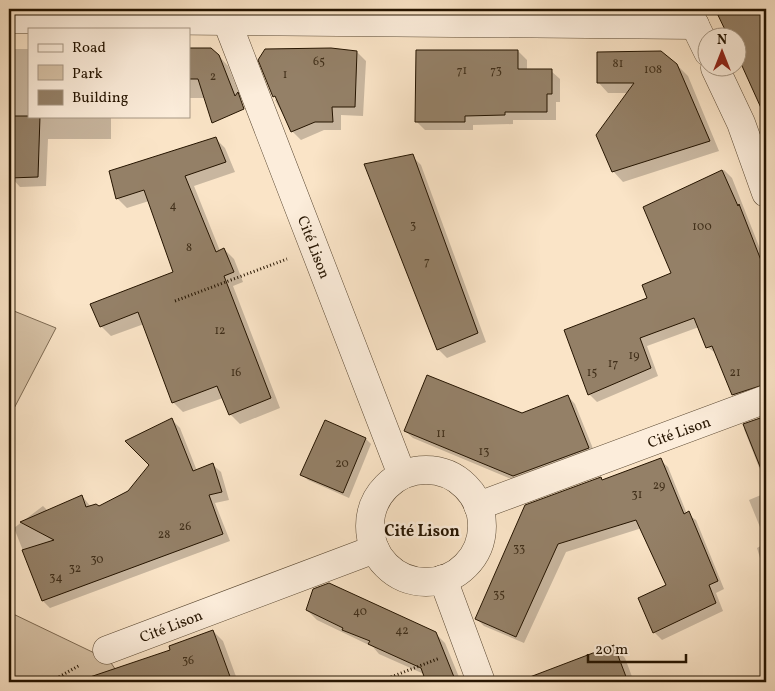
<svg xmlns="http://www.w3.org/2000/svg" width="775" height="691" viewBox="0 0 775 691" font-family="Vollkorn,serif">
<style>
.green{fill:#d6c1a5;stroke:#7e6a52}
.shadow{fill:#0003}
.building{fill:#948067;stroke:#251400}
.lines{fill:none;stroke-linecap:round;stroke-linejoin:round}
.minor-casing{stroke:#5a4832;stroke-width:29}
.path{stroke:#251400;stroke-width:3;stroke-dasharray:1 2.5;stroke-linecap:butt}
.minor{stroke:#fceddb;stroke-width:28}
.labels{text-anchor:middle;stroke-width:5;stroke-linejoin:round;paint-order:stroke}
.number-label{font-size:12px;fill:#412f1a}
.street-label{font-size:15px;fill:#251400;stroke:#fceddb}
.neighbourhood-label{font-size:16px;font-weight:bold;fill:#251400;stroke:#fceddb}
</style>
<rect width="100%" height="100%" fill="#fae4c7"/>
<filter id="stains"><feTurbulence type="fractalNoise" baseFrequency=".004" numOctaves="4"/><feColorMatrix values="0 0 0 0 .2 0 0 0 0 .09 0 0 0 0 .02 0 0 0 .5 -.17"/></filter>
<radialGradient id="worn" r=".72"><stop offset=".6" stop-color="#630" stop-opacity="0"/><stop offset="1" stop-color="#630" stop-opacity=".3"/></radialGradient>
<g class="green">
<path d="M9,309L56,328L9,418Z"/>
<path d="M9,612L109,660L124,682H9Z"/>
</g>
<g class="shadow">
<path d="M717,9H766V117L738,54V38H730Z"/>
<path d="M9,49H29V116H111V139H48L46,186L20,187L11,177Z"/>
<path d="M189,49H211L219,56L228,66L241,98H189Z"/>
<path d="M518,51L527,60V71H551L560,79V102H556V120H513V124L473,125V130H425L416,121Z"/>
<path d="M357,52L366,61L363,116L341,115V130H324L301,140L292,131L275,100Z"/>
<path d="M677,65L688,76L719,151L623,182L613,171L628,93H608L598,82Z"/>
<path d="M215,138L225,148L235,172L194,186L220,251L224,249L234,259L243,282L233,286L280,408L240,424L230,414L223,398L183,412L173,402L144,324L111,336L101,326L175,273L149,201L127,208L117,198Z"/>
<path d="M412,156L421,165L486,342L447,358L438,349Z"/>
<path d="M724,170L732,178L766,264V394L741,402L733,394L717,354L707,347L699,327L647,346L658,376L597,402L589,394L648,299L673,274L644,207Z"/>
<path d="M568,396L575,404L596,456L521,483L413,438L405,431L522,415Z"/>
<path d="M766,416V485L744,429L746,428L745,425Z"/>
<path d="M172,420L180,428L197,471L213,465L221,472L229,500L215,503L230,541L50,608L43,601L14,528L43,506L48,511L82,496L91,507L99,508L128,492L151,465Z"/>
<path d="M366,439L371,444L349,498L308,480L302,474Z"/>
<path d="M660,460L668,467L687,514L696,520L724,589L716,593L723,611L662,640L654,632L667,585L642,528L566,552L524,643L484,626L477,619L603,481Z"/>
<path d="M766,493V542L749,500Z"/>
<path d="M766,543V578L757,548Z"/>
<path d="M307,610L435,633L445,643L461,682H427L424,674L379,654L373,647L317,620Z"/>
<path d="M213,631L223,641L238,682H129L120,668L172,650Z"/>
<path d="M614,647L625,658L634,682H544L541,674Z"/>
</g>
<g class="building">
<path d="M715,9H766V119L738,57V38H729Z"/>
<path d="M189,48H211L219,55L235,96L238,92L244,109L212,123L198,79H189Z"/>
<path d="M331,48L357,51L355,107H332L333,122H315L291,132L275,96L273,97L258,60L265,49Z"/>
<path d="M416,50H518V69H552V94H547V112H505V115L465,116V122H415Z"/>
<path d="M661,51L677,64L710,141L612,172L596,135L634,83H597V52Z"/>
<path d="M9,116H40L38,177L9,178Z"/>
<path d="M216,137L226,162L185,176L216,252L224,248L234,272L224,276L271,398L229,415L217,386L172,403L138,312L100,327L90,304L173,272L144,190L116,199L109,171Z"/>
<path d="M413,154L478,333L437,350L364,164Z"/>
<path d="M722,170L738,206L739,204L766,273V384L732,395L712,346L706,348L694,318L640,338L651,368L588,395L564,330L647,298L642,285L671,273L643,207Z"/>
<path d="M427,375L522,413L568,395L589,448L513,476L404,431Z"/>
<path d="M766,416V478L765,479L743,424Z"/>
<path d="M172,418L193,471L213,463L222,492L209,495L223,534L42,601L22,550L54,540L20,522L82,495L86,507L96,504L99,506L128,491L149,465L125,441Z"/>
<path d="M325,420L366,438L343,493L300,475Z"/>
<path d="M661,458L684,514L689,511L718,581L709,585L716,603L653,633L638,598L666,585L636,520L558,544L516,637L475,619L525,505L601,477L602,480Z"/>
<path d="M329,583L436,632L456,682H426L421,668L368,644L370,641L342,630L343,628L306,610L313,589Z"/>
<path d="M213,630L232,682H88L87,678L170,650L169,646Z"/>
<path d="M614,645L628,682H522V680Z"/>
</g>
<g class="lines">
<g class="minor-casing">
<g id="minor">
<path d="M687,9L708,52"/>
<path d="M9,19L695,25"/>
<path d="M226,19L402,475"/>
<path d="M715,68L741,123L766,193"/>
<circle cx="426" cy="526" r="56"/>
<path d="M478,506L766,399"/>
<path d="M443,579L481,682"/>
<path d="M107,650L375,549"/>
</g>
</g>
<g class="path">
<path d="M175,301L287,259"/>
<path d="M50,682L80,665"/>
<path d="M378,682L440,658"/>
</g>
<use href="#minor" class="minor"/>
</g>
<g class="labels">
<g class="number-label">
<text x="319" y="65">65</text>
<text x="618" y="67">81</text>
<text x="653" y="73">108</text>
<text x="462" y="74">71</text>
<text x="496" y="74">73</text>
<text x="285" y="78">1</text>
<text x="213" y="80">2</text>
<text x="173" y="209">4</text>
<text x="413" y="229">3</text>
<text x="702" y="230">100</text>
<text x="189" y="251">8</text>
<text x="427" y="265">7</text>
<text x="220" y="334">12</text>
<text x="634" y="359">19</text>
<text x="613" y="367">17</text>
<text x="236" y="376">16</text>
<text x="592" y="376">15</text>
<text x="735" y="376">21</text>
<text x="441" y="437">11</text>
<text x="484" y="455">13</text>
<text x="342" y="467">20</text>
<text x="659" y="489">29</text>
<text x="637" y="498">31</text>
<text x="185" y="530">26</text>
<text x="164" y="538">28</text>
<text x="519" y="552">33</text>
<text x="97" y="563">30</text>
<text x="75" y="572">32</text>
<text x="56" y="581">34</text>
<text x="499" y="598">35</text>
<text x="360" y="615">40</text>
<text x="402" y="634">42</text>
<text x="188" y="664">36</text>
</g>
<g class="street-label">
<text transform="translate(314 247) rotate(69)" y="5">Cité Lison</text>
<text transform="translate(679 432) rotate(-20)" y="5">Cité Lison</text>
<text transform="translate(171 626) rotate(-21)" y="5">Cité Lison</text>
</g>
<g class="neighbourhood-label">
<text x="422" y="536">Cité Lison</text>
</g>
</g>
<rect width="775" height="691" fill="none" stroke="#fae4c7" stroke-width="30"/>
<rect x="10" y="10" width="755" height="671" fill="none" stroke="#251400" stroke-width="2.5"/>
<rect x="15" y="15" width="745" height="661" fill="none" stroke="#251400"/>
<rect x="28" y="28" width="162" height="90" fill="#fceddb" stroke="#a69683"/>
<rect x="38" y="44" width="25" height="8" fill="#fceddb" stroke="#a69683"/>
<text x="72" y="52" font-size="15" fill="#251400">Road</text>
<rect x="38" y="65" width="25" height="15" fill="#d6c1a5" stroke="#a69683"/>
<text x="72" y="78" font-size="15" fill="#251400">Park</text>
<rect x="38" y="90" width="25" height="15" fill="#948067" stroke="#a69683"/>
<text x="72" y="102" font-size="15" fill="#251400">Building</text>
<g transform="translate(722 52)"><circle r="24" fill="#fceddb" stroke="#a69683"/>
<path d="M0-4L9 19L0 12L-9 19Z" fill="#8f2418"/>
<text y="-8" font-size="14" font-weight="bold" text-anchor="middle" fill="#251400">N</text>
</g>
<path d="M588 654v8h98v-8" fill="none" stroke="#251400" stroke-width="2.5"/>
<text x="595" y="654" font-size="15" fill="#251400" stroke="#fceddb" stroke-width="4" paint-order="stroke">20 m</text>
<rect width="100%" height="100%" filter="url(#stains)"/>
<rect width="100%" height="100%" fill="url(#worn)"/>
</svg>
